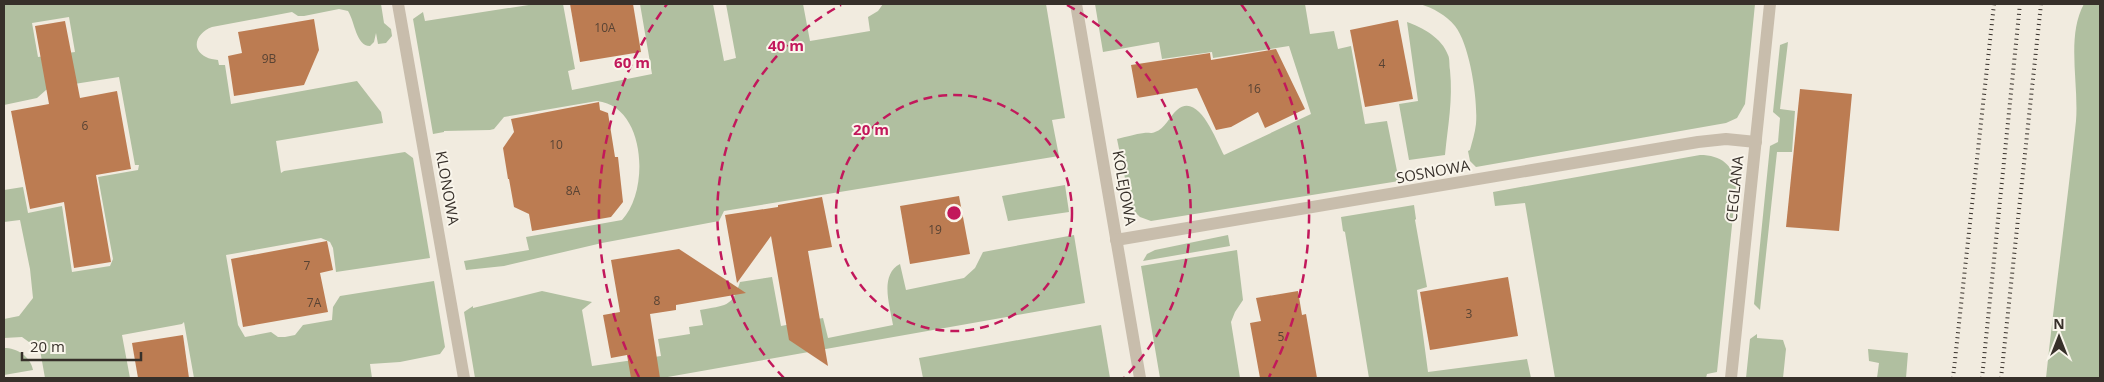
<svg xmlns="http://www.w3.org/2000/svg" width="2104" height="382" viewBox="0 0 2104 382" font-family="'Open Sans',sans-serif">
<style>
.green{fill:#b0bfa0;fill-rule:evenodd}
.building{fill:#bc7c52}
.lines{fill:none;stroke-linecap:round;stroke-linejoin:round}
.street{stroke:#c8bdac;stroke-width:12}
.rail{stroke:#37302a;stroke-width:4;stroke-dasharray:1 4;stroke-linecap:butt}
.ring{fill:none;stroke:#c2185b;stroke-width:2.5;stroke-dasharray:9 6}
.labels{text-anchor:middle;stroke-width:4;stroke-linejoin:round;paint-order:stroke}
.number-label{font-size:12px;fill:#584334}
.street-label{font-size:15px;fill:#37302a;stroke:#f9f5eb}
.centre{fill:#c2185b;stroke:#f9f5eb;stroke-width:2.5}
.ring-label{font-size:15px;text-anchor:middle;font-weight:bold;fill:#c2185b;stroke:#f9f5eb;stroke-width:4;stroke-linejoin:round;paint-order:stroke}
</style>
<rect width="100%" height="100%" fill="#f1ebdf"/>
<g class="green">
<path d="M4,4H381L384,23L391,29L392,36L386,43L378,44L376,33L374,42L370,46C356,46 355,22 348,11L339,9L304,16H298L292,12L212,27C198,32 189,48 206,57C209,59 214,59 218,60L219,65H225L231,104L357,81L381,112L383,123L276,141L281,173L284,171L405,152L413,158L430,258L336,272L333,248L330,242L321,238L226,255L238,325L245,337L271,332L278,337H285L295,335L303,325L332,320L333,307L340,296L434,281L445,347L440,354L400,362L370,364L372,378H194L184,322L182,324L122,335L130,378H45L40,350L22,337L4,338V319L19,316L33,298L30,269L20,220L4,222V190L23,187L28,213L62,206L72,272L110,266L113,259L98,177L138,170L139,165H135L119,77L55,87L46,90L37,98L4,105ZM69,17L75,52L38,57L32,23Z"/>
<path d="M535,4H563L575,69L568,71L572,90L652,74L640,4H713L724,61L736,58L726,4H803L810,41L870,31L868,17L878,11L883,4H1046L1065,118L1052,120L1059,156L724,211L719,221L602,243L504,266L466,270L464,261L529,250L526,237L622,220C650,191 646,106 597,101L504,117L494,129L490,130L444,131V132L433,134L413,19L423,12L425,21Z"/>
<path d="M1095,4H1305L1310,34L1334,31L1338,49L1351,46L1365,124L1387,121L1399,181L1151,221L1140,217L1131,208L1117,139C1126,137 1135,134 1144,133C1148,132 1151,134 1155,132C1165,129 1169,117 1177,110C1199,91 1217,143 1224,155L1311,114L1289,46L1213,58L1212,52L1162,59L1159,42L1103,52Z"/>
<path d="M1420,4H1755L1745,104L1737,118L1726,123L1476,167L1470,161L1468,151L1470,150C1472,142 1475,133 1476,124C1478,100 1470,45 1455,26C1446,15 1433,8 1420,4Z"/>
<path d="M2084,4H2100V378H2046C2055,292 2067,207 2076,121C2079,84 2066,36 2084,4Z"/>
<path d="M1407,22C1422,27 1442,38 1448,55C1450,59 1449,65 1450,70C1453,101 1448,124 1445,155L1409,160L1399,104L1418,101Z"/>
<path d="M1788,42L1780,109L1795,111L1792,152H1777L1760,310L1754,304L1770,146L1778,142L1780,118L1773,112L1780,45Z"/>
<path d="M1700,155C1721,155 1734,165 1736,186L1717,372L1707,374L1706,378H1555L1525,203L1495,206L1493,192Z"/>
<path d="M1065,185L1069,212L1008,221L1002,196Z"/>
<path d="M1414,205L1416,219L1415,220L1427,287L1417,290L1428,372L1527,359L1531,378H1369L1345,232L1343,231L1341,217Z"/>
<path d="M1074,235L1085,303L662,378H475L464,312L473,306V308L542,291L592,302L582,310L592,366L661,356L658,339L690,334L689,327L703,325L700,310C725,305 732,308 740,282L772,277L781,326L823,318L828,338L893,325C890,306 879,275 900,264L906,290L964,278L975,268L983,252Z"/>
<path d="M1228,235L1230,246L1143,261L1147,254L1155,250Z"/>
<path d="M1237,250L1243,300L1235,312L1231,322L1240,378H1160L1141,266Z"/>
<path d="M1101,325L1110,378H923L919,358Z"/>
<path d="M1757,334V338L1783,340L1786,349L1783,378H1746L1750,339Z"/>
<path d="M4,348C17,348 30,356 33,370L4,375Z"/>
<path d="M1868,349L1908,353L1906,378H1877L1879,363L1869,361Z"/>
</g>
<g class="building">
<path d="M570,4H633L641,52L580,62Z"/>
<path d="M314,19L319,50L304,85L234,96L228,56L242,53L238,32Z"/>
<path d="M1398,20L1413,99L1365,107L1350,30Z"/>
<path d="M65,21L80,98L117,91L131,169L96,175L111,262L74,268L64,202L30,209L11,111L49,104L35,26Z"/>
<path d="M1276,49L1305,109L1265,128L1258,112L1231,127L1216,130L1197,88L1137,98L1131,65L1210,53L1211,60Z"/>
<path d="M1800,89L1852,94L1839,231L1786,227Z"/>
<path d="M599,102L600,110L608,113L615,157H618L623,202L611,217L532,231L529,214L514,207L509,179H508L503,148L514,132L511,119Z"/>
<path d="M959,196L970,254L910,264L900,206Z"/>
<path d="M822,197L832,247L808,251L828,366L789,340L771,236L737,283L725,215L778,207V205Z"/>
<path d="M327,241L333,270L320,273L328,312L243,327L231,259Z"/>
<path d="M679,249L746,293L676,305V310L650,314L660,378H631L627,355L611,358L603,315L620,312L611,260Z"/>
<path d="M1508,277L1518,336L1430,350L1420,292Z"/>
<path d="M1298,291L1302,315L1306,314L1317,378H1260L1250,323L1261,321L1256,298Z"/>
<path d="M183,335L189,378H138L132,343Z"/>
</g>
<g class="lines">
<g class="street">
<path d="M398,4L464,378"/>
<path d="M1076,4L1140,378"/>
<path d="M1116,240L1698,142L1726,139L1756,142"/>
<path d="M1731,378L1770,4"/>
</g>
<g class="rail">
<path d="M1953,378L1994,4"/>
<path d="M1982,378L2020,4"/>
<path d="M2001,378L2041,4"/>
</g>
</g>
<g class="ring">
<circle cx="954" cy="213" r="118"/>
<path d="M784 378A237 237 0 0 1 841 5M1067 5A237 237 0 0 1 1124 378"/>
<path d="M639 377A355 355 0 0 1 667 4M1241 4A355 355 0 0 1 1269 377"/>
</g>
<g class="labels">
<g class="number-label">
<text x="605" y="32">10A</text>
<text x="269" y="63">9B</text>
<text x="1382" y="68">4</text>
<text x="1254" y="93">16</text>
<text x="85" y="130">6</text>
<text x="556" y="149">10</text>
<text x="573" y="195">8A</text>
<text x="935" y="234">19</text>
<text x="307" y="270">7</text>
<text x="657" y="305">8</text>
<text x="314" y="307">7A</text>
<text x="1469" y="318">3</text>
<text x="1281" y="341">5</text>
</g>
<g class="street-label">
<text transform="translate(1433 172) rotate(-10)" y="5">SOSNOWA</text>
<text transform="translate(447 188) rotate(80)" y="5">KLONOWA</text>
<text transform="translate(1124 188) rotate(80)" y="5">KOLEJOWA</text>
<text transform="translate(1735 189) rotate(-84)" y="5">CEGLANA</text>
</g>
</g>
<circle cx="954" cy="213" r="8" class="centre"/>
<g class="ring-label">
<text x="786" y="51">40 m</text>
<text x="632" y="68">60 m</text>
<text x="871" y="135">20 m</text>
</g>
<rect width="2104" height="382" fill="none" stroke="#37302a" stroke-width="10"/>
<g transform="translate(2059 337)" stroke="#f9f5eb" stroke-width="4" paint-order="stroke">
<path d="M0-4L9 19L0 12L-9 19Z" fill="#37302a"/>
<text y="-8" font-size="14" font-weight="bold" text-anchor="middle" fill="#37302a">N</text>
</g>
<path d="M22 352v8h119v-8" fill="none" stroke="#37302a" stroke-width="2.5"/>
<text x="30" y="352" font-size="15" fill="#37302a" stroke="#f9f5eb" stroke-width="4" paint-order="stroke">20 m</text>
</svg>
